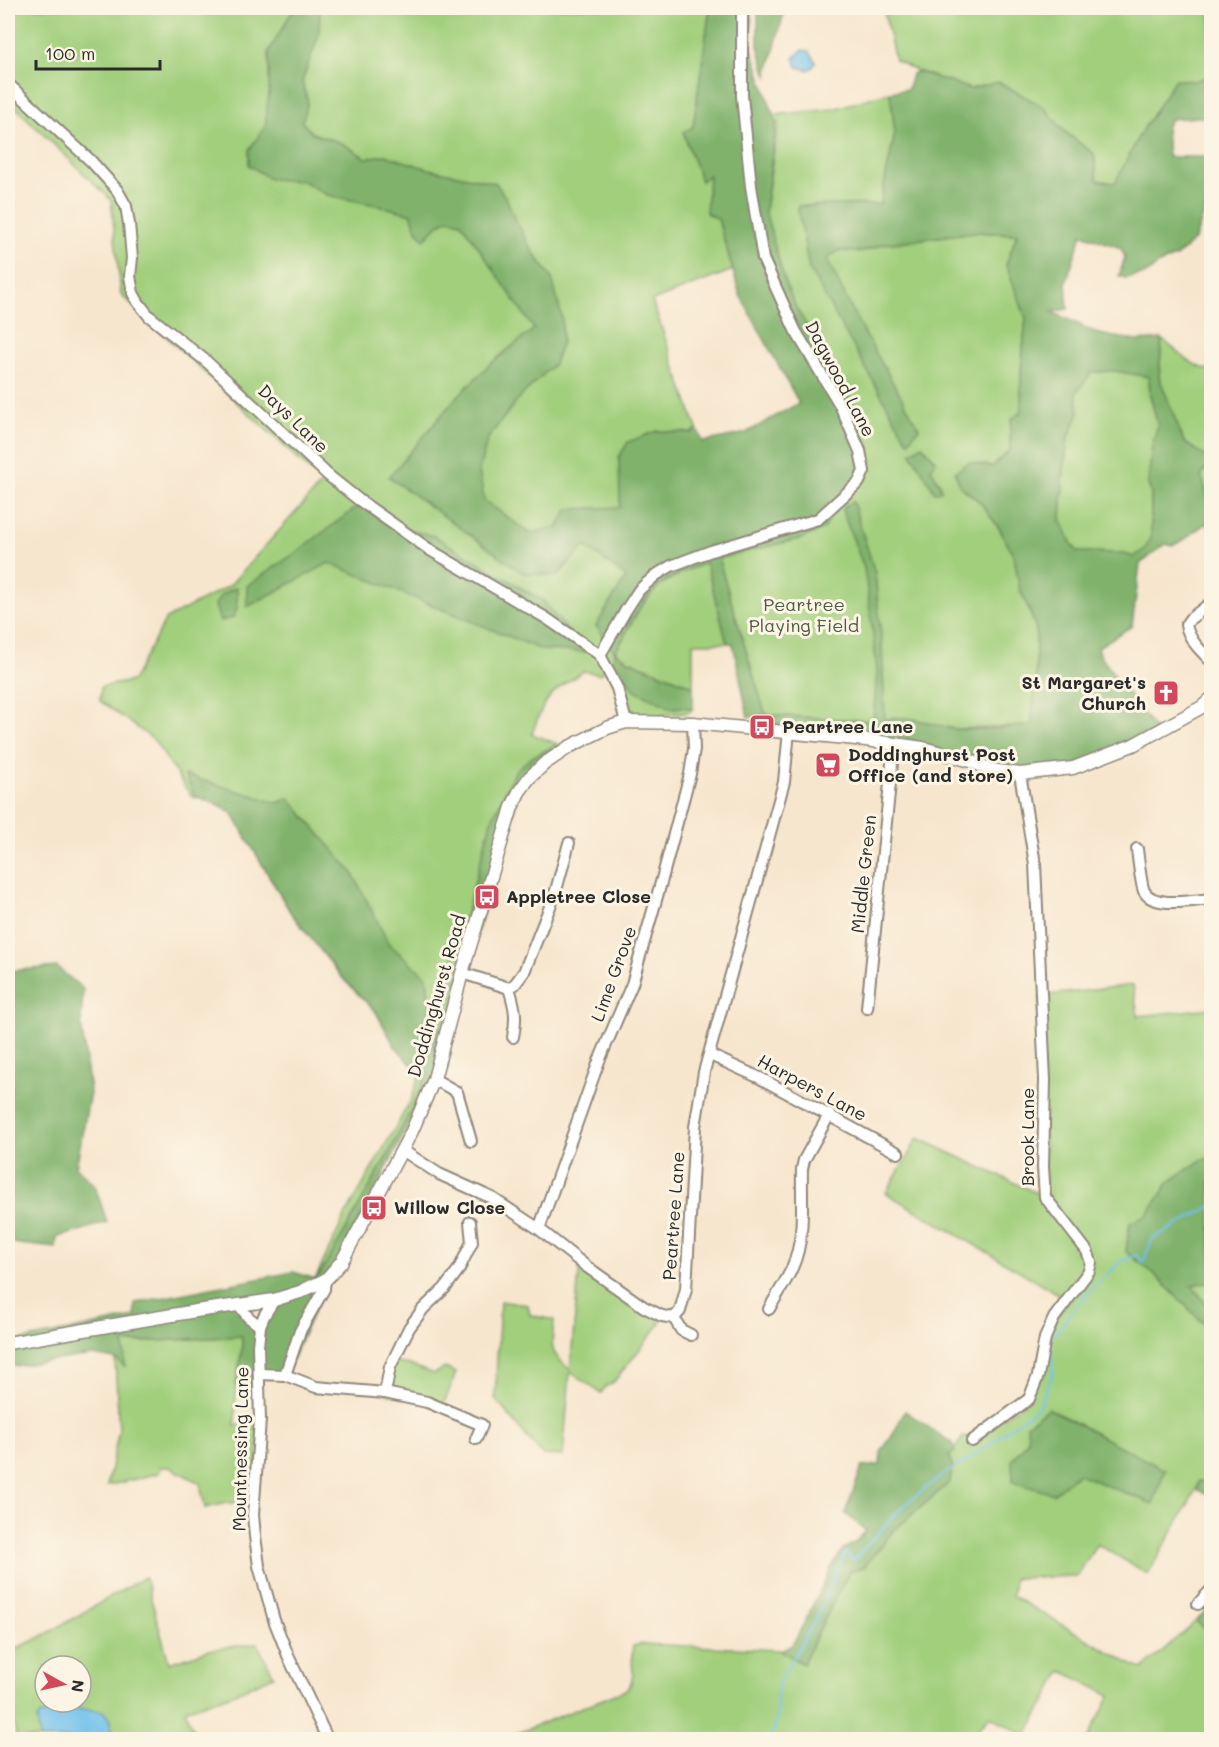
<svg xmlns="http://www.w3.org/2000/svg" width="1219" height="1747" viewBox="0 0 1219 1747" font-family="Mali,sans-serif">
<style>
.green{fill:#a1cf7c;stroke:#667d54;stroke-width:1.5;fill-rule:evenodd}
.forest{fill:#80b26c;stroke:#566e4c;stroke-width:1.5;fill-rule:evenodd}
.water{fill:#72c1ed;stroke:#4e768c;stroke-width:1.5}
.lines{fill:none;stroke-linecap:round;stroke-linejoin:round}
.stream{stroke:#72c1ed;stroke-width:2}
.minor-casing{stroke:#91887c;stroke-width:14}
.tertiary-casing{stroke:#91887c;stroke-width:15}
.minor{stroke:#fff;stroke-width:10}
.tertiary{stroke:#fff;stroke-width:12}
.labels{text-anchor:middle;stroke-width:6;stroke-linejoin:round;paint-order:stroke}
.street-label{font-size:18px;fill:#2b2b2b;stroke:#fcf5e5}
.park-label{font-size:18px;fill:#4e5c43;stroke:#fcf5e5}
.poi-label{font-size:18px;font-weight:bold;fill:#2b2b2b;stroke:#fcf5e5;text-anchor:start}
</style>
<rect width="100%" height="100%" fill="#fcf5e5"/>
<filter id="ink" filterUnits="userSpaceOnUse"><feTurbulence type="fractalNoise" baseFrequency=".0167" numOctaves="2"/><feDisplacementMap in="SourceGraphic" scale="12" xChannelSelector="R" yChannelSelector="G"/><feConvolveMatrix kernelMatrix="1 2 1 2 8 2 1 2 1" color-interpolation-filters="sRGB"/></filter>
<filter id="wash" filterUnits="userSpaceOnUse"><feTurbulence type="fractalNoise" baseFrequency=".008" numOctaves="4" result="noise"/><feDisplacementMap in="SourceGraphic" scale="24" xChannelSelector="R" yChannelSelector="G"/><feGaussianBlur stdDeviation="1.35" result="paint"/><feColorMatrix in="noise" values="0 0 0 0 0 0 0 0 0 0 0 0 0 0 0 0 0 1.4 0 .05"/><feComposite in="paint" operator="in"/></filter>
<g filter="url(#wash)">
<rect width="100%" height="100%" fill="#f7e6ce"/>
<g class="green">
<path d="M8,8H710L693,127L701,181L710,174L718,219L733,270L652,301L697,429L692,433L657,431L619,457L621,507L631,570L596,626L619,646L639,609L660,585L692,567L719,558L803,538L823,529L853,403L796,308L785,283L765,211L778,124L773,115L833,109L890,92L895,133L880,205L799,206L809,269L827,259L838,251L862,252L884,244L975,232L1017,234L1006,265L1026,318L1021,371V412L1011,420L1010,450L992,467L969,462L960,486L980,502L999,528L1014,556L1020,590L1025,600L1036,628V677L1031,726L955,729L916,720L893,717L884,720L873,721L768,715L765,713L732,643H693V686L628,660L671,708L682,707L693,709L688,713L637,716L628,706L613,667L599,674L584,671C551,692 545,696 532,734L558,744L531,758L491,821L463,927L443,987L434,1055L427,1074L415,1103L395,1141L333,1255L315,1279L344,1218L411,1100L420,1074L395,1046L376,1012L345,981L291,913L232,813L222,805L191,796L154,740L100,701L101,687L132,681L166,619L229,586L323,482L121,295L111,200L8,100Z"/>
<path d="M883,8H1211V61L1207,77L1194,81L1140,134L1115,184L1097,180L1094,154L1065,132L1044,107L999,82L970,89L917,71L895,60Z"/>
<path d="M1162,339C1176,350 1193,368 1211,370V504L1201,476L1211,460L1184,442L1159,377Z"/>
<path d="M1115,371L1149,376L1150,395L1158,426L1152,445L1148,484L1151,493V537L1145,549L1134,557L1121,553L1078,552L1072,545L1061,519L1064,469L1068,439L1079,412L1076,393L1092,372Z"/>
<path d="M1133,985L1138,1016L1211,1008V1160L1203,1159L1169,1182L1147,1216L1130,1223L1126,1251L1153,1272L1211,1331V1484L1199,1481L1196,1490L1148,1574L1097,1544L1077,1576L1014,1578L1012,1596L1132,1665L1142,1669L1196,1621L1211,1634V1739H1088L1110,1695L1062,1671L1026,1736L990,1716L969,1739L500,1740L628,1689C638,1672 629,1665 633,1646L642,1644L780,1650L803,1664L836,1596L850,1571L864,1567L893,1531L950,1482L952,1466L949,1456L964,1436L972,1440L1029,1399L1045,1338L1067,1299L886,1193L918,1138L1045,1197L1040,996Z"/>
<path d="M580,1262L662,1316L660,1324L612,1384L606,1386L601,1393L570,1372L563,1456L542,1455L495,1399L500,1301L528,1305L530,1315L554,1320C552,1349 547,1349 570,1370Z"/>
<path d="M1211,1281V1311L1192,1285Z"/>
<path d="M242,1336V1349L236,1383L235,1425L260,1420L254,1504L227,1503L205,1508L200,1483L169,1467H161L159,1473L107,1486L119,1430L115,1359L124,1366V1343Z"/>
<path d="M392,1362L410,1365L434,1374L445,1368L456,1373L442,1408L385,1393Z"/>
<path d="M145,1577L169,1663L209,1650L257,1643L274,1676L235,1693L185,1710L197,1739H17L8,1698V1652L41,1637ZM45,1666H81V1702H45Z"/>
</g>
<g class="forest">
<path d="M294,8H320L319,34L302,82L308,102L302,122L312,133L342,143L366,158L385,155L429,169L496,183L507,200L516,221L533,252L552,278L562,318V342L554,364L519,398L488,438L479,470L484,500L529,533L557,527L569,509L620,507L619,457L628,442L657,431L692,433L697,429L703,442L746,433L799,403L740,295L718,219L706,213L709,175L701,181L683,132L693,127L710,8H752L751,47L776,123L765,211L785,283L796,308L853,403L870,448L856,479L823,529L803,538L719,558L720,564L765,713L769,715L873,721L877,671L871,618L864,568L842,510L846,505L853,502L875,573L882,646L885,720C907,713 932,725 955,729C974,731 1012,728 1031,725L1036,677V628L1025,600L1020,590L1014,556L999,528L980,502L960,486L955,472L969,462L992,467L1010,450L1011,420L1021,412V371L1026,318L1006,265L1017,234L975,232L884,244L862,252L838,251L827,259L857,320L919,428L908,442L809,269L798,208L799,206L880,204L895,133L890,92L908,89L912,74L917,71L970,89L998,82L1044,107L1065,132L1094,154L1097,180L1115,183L1140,134L1175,79L1194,81L1207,77L1211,61V116L1171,119L1166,127L1168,157H1209L1211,171V193L1195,239L1177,256L1159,264L1146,274L1126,278L1119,276L1125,257L1121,248L1082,234L1066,282L1068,309L1052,312L1099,334L1137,341L1162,339L1159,377L1184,442L1211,460L1201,476L1211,504V530L1206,523L1185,539L1172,546L1166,544L1140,564L1132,626L1098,647L1101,657L1157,732L1073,768L1020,774L971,761L907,739L771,725L768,715L748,717L733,643H727L706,563C693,567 670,577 659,585C639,602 629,630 615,652L628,660L693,686V709L682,707L671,708L635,690L612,661L615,652L596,626L626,577L585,546L557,576L523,573L389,477L455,399L490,364L534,329L461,222L448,219L437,226L424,240L417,230L411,214L381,206L327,195L303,181L270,179L249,165V150L265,127L269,92V51ZM1115,371L1149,377L1150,395L1158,426L1152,445L1148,484L1151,493V537L1145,549L1134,557L1121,553L1078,552L1072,545L1061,519L1064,469L1068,439L1079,412L1076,393L1092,372Z"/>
<path d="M758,8H788L785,9L767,76L758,46Z"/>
<path d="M922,445L936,461L931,469L940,484L941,491L935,492L911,453Z"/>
<path d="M361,504L390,525L434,536L542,600L585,652L542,650L329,563L247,607V586L298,551Z"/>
<path d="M237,587V609L233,618L220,621L215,605L221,595Z"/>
<path d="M558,744L561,752L519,792L434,1078L330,1275L285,1375L259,1374V1387L236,1386L242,1349V1336L124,1343L125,1366L115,1359L92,1355L8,1367V1343L135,1317V1303L293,1272L316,1279C334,1253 347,1226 363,1199C386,1158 409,1118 427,1074H420L395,1046L376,1012L340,975L291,913L232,813C220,804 207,801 194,795L185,775L278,803L289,798L352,872L389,944L427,977L434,1052L443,987L463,927L491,821L516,770L531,758ZM274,1301L254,1323L239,1305Z"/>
<path d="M57,967L83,989L81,1023L90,1093L76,1167L95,1186L107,1222L70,1234L57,1237L56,1248L19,1244L8,1241V1106C10,1095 13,1080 8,1070V971Z"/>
<path d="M1203,1159L1211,1160V1281L1192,1285L1211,1311V1331L1153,1273L1126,1252L1130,1223L1147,1215L1169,1182Z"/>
<path d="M1048,1408L1165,1470L1153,1504L1078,1474L1053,1494L1013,1482L1012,1460L1028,1440L1027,1425Z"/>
<path d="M905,1411L952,1443L955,1452L949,1456L952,1466L950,1482L893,1531L864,1567L850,1571L836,1596L803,1664L780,1650L791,1646L797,1637L830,1570L843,1549L853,1544L866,1531L845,1513L862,1467L880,1465L881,1452L892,1436Z"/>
<path d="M1199,1481L1211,1484V1495L1197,1490Z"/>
<path d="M1211,1589V1634L1196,1621L1206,1610L1198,1604Z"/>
</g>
<g class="water">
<path d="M802,50L809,51L816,62L812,68L808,70L797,67L794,58Z"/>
<path d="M63,1708L103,1711L109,1719L115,1739H40L37,1720L39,1716Z"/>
</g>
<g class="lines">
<path class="stream" d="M769,1740L776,1724L778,1684L815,1621L845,1553L854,1560L901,1508L940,1477L974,1456L1039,1406L1053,1373L1050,1340L1082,1299L1121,1261L1138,1255L1143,1263L1152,1239L1212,1206"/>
</g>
</g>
<g filter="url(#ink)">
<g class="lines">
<g class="minor-casing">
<g id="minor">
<path d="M8,84L91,161L117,190L126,206L129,224L132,258L130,276L133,293L138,302L149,316L206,361L329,476L359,500L430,550L546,618L600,655L617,688L626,722"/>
<path d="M1212,602L1190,619L1186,625C1189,640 1201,651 1212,662"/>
<path d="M600,655L626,610L639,590L656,575L671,566L711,551L818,519L859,482L864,471L860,451L840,405L795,330L763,259L751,186L742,96V8"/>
<path d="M1137,849C1138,857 1141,885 1144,891C1153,909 1195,900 1212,899"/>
<path d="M462,973L509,988L515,984L524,972L555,894L569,843"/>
<path d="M509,988C515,1007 517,1017 513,1037"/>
<path d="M867,1008L894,744"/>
<path d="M710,1055L760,1078L898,1153"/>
<path d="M434,1079L457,1092L471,1141"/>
<path d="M402,1150L439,1174L492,1198L539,1229L587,1267L644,1307L662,1316L674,1318L680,1311L686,1289L695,1127L704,1072L784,782L789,731"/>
<path d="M539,1229L599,1061L632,984L662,879L690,774L694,749L693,723"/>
<path d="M274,1300L264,1316L260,1326L258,1346L260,1420L253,1515L255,1536L259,1566L274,1620L289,1658L328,1740"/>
<path d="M239,1305L248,1317L260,1326"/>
<path d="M769,1309C776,1296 786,1282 792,1268C806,1237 801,1201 802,1169L804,1160L829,1115"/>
<path d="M674,1318L681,1330L691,1335"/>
<path d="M259,1374L285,1375L316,1387L385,1393L427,1402L482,1425L476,1439"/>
<path d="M285,1375L300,1331L324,1289L325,1280"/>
<path d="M385,1393L390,1367L409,1328L423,1309L445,1288L459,1269L472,1242L470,1222"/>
<path d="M972,1441L1029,1399L1038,1376L1045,1338L1054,1318L1089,1271L1091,1262L1087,1251L1045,1197L1043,1167L1045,1080L1035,864L1020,774"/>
<path d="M1198,1604L1212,1589"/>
</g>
</g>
<g class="tertiary-casing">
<path id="tertiary" d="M8,1343L196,1311L274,1300L300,1292L325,1280L330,1275L342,1261L412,1131L434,1079L462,973L512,807L519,792L529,778L544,764L569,747L607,728L626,722L693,723L866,740L923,748L971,761L991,770L1020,774L1073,768L1133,745L1202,707L1212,698"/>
</g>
<use href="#minor" class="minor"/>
<use href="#tertiary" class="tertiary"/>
</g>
</g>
<defs>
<g id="church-square" transform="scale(1.35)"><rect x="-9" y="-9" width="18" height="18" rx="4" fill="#d1495b" stroke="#fcf5e5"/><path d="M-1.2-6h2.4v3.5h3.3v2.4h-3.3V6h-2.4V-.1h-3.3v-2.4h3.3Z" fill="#fff"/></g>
<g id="bus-square" transform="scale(1.35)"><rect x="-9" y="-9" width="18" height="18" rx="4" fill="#d1495b" stroke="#fcf5e5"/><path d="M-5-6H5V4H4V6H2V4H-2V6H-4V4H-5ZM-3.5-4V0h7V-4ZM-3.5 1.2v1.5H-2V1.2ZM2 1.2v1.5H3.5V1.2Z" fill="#fff"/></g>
<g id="supermarket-square" transform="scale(1.35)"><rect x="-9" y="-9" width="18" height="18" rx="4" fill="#d1495b" stroke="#fcf5e5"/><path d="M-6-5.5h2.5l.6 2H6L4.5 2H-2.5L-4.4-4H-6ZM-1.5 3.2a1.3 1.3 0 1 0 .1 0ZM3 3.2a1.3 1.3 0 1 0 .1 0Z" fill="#fff"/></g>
</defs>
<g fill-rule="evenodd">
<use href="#church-square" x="1166" y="693"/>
<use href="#bus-square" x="762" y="727"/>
<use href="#supermarket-square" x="828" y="765"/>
<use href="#bus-square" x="487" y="897"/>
<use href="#bus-square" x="374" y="1208"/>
</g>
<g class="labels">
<g class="street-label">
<text transform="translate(840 379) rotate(62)" y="6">Dagwood Lane</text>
<text transform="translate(293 419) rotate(44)" y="6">Days Lane</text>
<text transform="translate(864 874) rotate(-84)" y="6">Middle Green</text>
<text transform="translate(614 974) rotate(-70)" y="6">Lime Grove</text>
<text transform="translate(437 996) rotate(-74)" y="6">Doddinghurst Road</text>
<text transform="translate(812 1088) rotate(28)" y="6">Harpers Lane</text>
<text transform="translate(1028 1137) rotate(-90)" y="6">Brook Lane</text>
<text transform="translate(674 1216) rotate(-86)" y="6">Peartree Lane</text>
<text transform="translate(241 1449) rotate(-89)" y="6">Mountnessing Lane</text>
</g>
<g class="park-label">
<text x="804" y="611">Peartree<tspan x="804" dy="21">Playing Field</tspan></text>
</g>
<g class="poi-label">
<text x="1146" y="689" text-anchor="end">St Margaret's<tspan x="1146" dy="21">Church</tspan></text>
<text x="782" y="733">Peartree Lane</text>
<text x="848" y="761">Doddinghurst Post<tspan x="848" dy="21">Office (and store)</tspan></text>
<text x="506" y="903">Appletree Close</text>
<text x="394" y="1214">Willow Close</text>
</g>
</g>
<rect width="1219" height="1747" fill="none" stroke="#fcf5e5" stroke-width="30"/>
<g transform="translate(63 1684) rotate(98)"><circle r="28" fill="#fcf5e5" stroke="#a8a49b" stroke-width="1.5"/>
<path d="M0-4.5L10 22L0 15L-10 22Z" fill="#d1495b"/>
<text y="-9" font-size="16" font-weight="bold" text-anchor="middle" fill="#2b2b2b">N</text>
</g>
<path d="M36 60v9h124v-9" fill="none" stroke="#2b2b2b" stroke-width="3"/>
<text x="45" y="60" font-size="18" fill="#2b2b2b" stroke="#fcf5e5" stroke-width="4.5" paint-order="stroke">100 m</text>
</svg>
